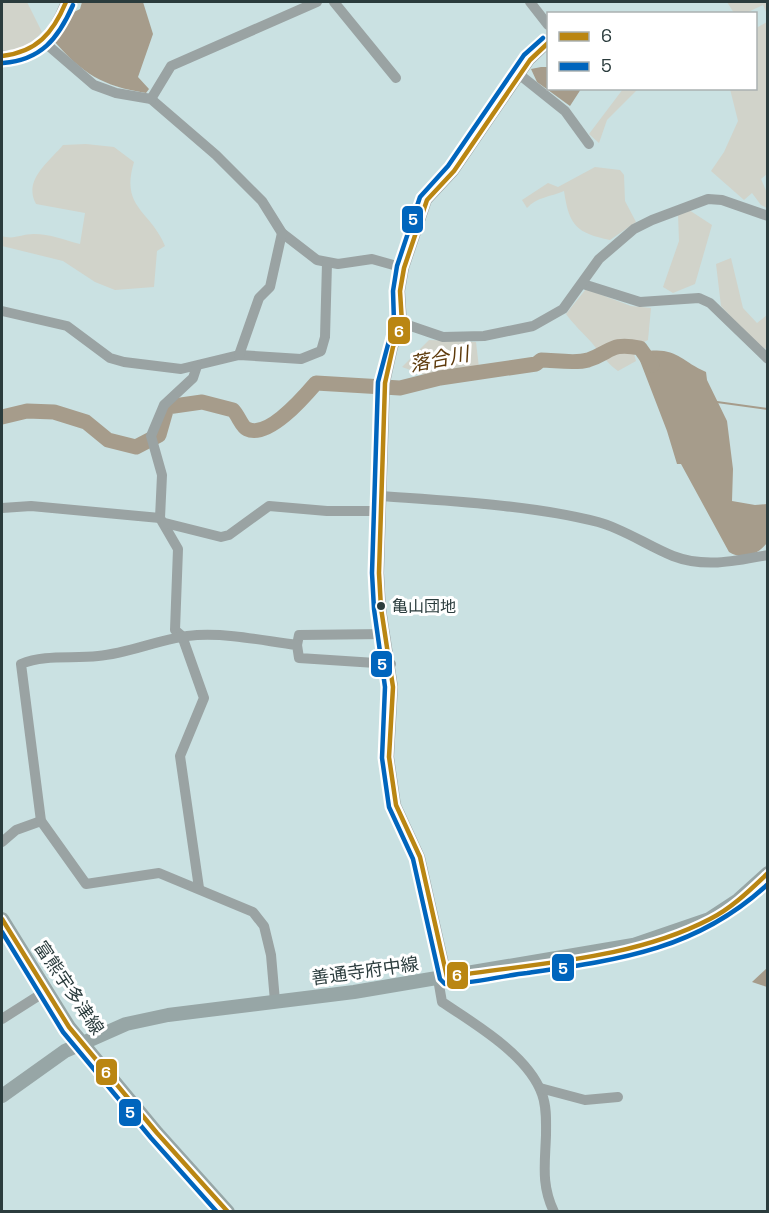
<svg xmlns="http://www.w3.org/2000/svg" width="769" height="1213" viewBox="0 0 769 1213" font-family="'Space Grotesk','Noto Sans JP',sans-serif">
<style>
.green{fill:#d1d3ca}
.water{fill:#a69c8b}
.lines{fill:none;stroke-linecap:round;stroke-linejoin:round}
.stream{stroke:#a69c8b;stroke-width:2}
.river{stroke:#a69c8b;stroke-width:15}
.minor{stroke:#9aa3a3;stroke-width:10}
.major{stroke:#97a6a6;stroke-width:14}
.bus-1-casing{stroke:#fff;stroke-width:9}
.bus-2-casing{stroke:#fff;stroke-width:9}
.bus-1{stroke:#ba8612;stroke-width:4.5}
.bus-2{stroke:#0065bd;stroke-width:4.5}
.bus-dot{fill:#2b3c3d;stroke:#fff;stroke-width:2}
.labels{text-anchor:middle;stroke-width:6;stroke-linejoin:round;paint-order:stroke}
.bus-label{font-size:16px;fill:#2b3c3d;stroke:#fff;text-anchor:start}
.street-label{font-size:18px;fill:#2b3c3d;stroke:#fff}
.water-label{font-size:20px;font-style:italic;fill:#5d3a0b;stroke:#fff}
.line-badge{stroke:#fff;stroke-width:2}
.badge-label{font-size:16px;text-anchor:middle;font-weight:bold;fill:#fff}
</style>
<rect width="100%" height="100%" fill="#cae1e2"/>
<g class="green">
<path d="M2,2H27L42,32C30,45 19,51 2,51Z"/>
<path d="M727,2H767V14L763,5L746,13H734Z"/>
<path d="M767,22L768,173L761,179L767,193V208L761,205L752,193L744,200L711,171L724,152L738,121L730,89L756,88V28Z"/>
<path d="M623,89H638L607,120L599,143L589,134Z"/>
<path d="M86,144L114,147L134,162C120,208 150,210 165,246L157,251L154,287L115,290L95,282L63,261L2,246V236C14,240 21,234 34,234C50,234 64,240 80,244L85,213L36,204C23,180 48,163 63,145Z"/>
<path d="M595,167L620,170L624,175L625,201L636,222L610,240C577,233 569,226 564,191C550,197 537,197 527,208L522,200L548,183L558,187Z"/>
<path d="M689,210L712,225L695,284L673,293L663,287L679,241L678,214Z"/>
<path d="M731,258L743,308L757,323L767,315V349L758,346L721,306L716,264Z"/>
<path d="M586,289L631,306L651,308L648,340L642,343L634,354L636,361L618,371C606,362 601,354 592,343C583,333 574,325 566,314Z"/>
<path d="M429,340L476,342L479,368L427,376L402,367Z"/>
</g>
<g class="water">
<path d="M82,2H143L153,34L138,77L149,89L146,93C102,86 83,74 53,40L68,15L80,9Z"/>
<path d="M541,67H548V88L581,89L570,106L537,82L531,69Z"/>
<path d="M642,347L649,351C677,348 681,361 706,372L707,380L727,421L733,469L732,501L755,505L767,504V543C757,555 744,561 729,552L681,464H677L667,431L637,353Z"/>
<path d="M767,968V987L752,982Z"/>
</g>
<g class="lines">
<path class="stream" d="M717,402L768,409"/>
<path class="river" d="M2,417L27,411L54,412L86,422L108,440L136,447L159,435L167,407L202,402L233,410C238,415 242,427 247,429C268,439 304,397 316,383L400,388L440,378L536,364L541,360C554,360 575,364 588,360C612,352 610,342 640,348L652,365"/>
<g class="minor">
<path d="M334,2L396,78"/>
<path d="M530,2L548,25"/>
<path d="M44,42L94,85L116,93L151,99L216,155L262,201L282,233L317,260L338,264L372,259L404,268"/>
<path d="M2,56C39,55 53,34 66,2"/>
<path d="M520,75L565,111L589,144"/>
<path d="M151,99L171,66L317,2"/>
<path d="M583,284L640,302L699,298L710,303L768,359"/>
<path d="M2,311L67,326L110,358L124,362L181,369L239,355L301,359L321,351L325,337L327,263"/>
<path d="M402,323L443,337L484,336L533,326L563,309L599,259L634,229L652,220L708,199L722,200L768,216"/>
<path d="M239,355L259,298L270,287L282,233"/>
<path d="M197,366L193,378L164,405L151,436L162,475L160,518L178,549L175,630L182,636L204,698L180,756L199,888"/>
<path d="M380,496C449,501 532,505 598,522C624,529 648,546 673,556C704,568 736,561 768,555"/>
<path d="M2,508L31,506L160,518"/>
<path d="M165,523L221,537L229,535L269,506L327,511H380"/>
<path d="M297,645L299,635L385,634"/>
<path d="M2,842L16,830L41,821"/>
<path d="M447,977L420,857L396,805L389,757L393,687L381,608L379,573L385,383L393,347L402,323L400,291L404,268L427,200L454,171L530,60L548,43"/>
<path d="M438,979L442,1002C475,1024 528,1055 542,1094C547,1107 546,1122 546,1135C545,1164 541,1185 554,1212"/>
<path d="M275,1001L271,955L264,926L253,912L159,873L86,884L41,821L21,664C45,654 72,659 98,656C132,653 163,637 197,635C229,633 265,641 297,645L299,658L391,664"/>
<path d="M2,1019L46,991"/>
<path d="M540,1088L585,1100L618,1097"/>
</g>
<g class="major">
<path d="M2,919L69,1027L157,1133L228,1212"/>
<path d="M2,1096L65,1051L126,1024L168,1015L354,992L633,945L709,919L738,900L768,873"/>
</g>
<g class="bus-1-casing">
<g id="bus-1">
<path d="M548,43L530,60L454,171L427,200L404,268L400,291L402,323L393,347L385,383L379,573L381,608L393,687L389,757L396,805L420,857L447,977C534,963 631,960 710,919C732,908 750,890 768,873"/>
<path d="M2,56C37,52 53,33 66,2"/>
<path d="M2,919L69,1027L157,1133L228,1212"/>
</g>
</g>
<g class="bus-2-casing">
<g id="bus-2">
<path d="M543,38L524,55L448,166L420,197L397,266L393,291L394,322L378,382L372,573L374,609L385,687L382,758L389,807L413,859L440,979L445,984C472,984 500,976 527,973C619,960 697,950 768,884"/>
<path d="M3,63C41,60 58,39 73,5"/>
<path d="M2,932L63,1032L151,1138L217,1212"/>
</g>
</g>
<use href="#bus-1" class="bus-1"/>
<use href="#bus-2" class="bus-2"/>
</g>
<circle class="bus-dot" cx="381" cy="606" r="5"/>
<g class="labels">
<g class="bus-label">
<text x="392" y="612">亀山団地</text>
</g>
<g class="street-label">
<text transform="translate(365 971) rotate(-8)" y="6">善通寺府中線</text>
<text transform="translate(69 988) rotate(56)" y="6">富熊宇多津線</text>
</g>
<g class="water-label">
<text transform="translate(439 359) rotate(-11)" y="7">落合川</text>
</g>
</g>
<g class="line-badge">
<rect x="401" y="205" width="23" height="29" rx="6" fill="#0065bd"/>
<rect x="387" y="316" width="24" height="29" rx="6" fill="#ba8612"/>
<rect x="370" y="650" width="23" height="28" rx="6" fill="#0065bd"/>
<rect x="551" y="953" width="24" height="29" rx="6" fill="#0065bd"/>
<rect x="446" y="961" width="23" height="29" rx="6" fill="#ba8612"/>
<rect x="95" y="1058" width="23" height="28" rx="6" fill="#ba8612"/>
<rect x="118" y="1098" width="24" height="29" rx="6" fill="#0065bd"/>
</g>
<g class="badge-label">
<text x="413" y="225">5</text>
<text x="399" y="337">6</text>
<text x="382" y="670">5</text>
<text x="563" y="974">5</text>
<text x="457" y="981">6</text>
<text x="106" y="1078">6</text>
<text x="130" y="1118">5</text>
</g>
<rect width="769" height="1213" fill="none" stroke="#2b3c3d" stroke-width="6"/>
<rect x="547" y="12" width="210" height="78" fill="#ffffff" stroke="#aab1b1" stroke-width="1.5"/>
<rect x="559" y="32" width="30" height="9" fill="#ba8612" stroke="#aab1b1" stroke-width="1.5"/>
<text x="601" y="42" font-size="18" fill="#2b3c3d">6</text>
<rect x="559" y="62" width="30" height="9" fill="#0065bd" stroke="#aab1b1" stroke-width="1.5"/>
<text x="601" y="72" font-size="18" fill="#2b3c3d">5</text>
</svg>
